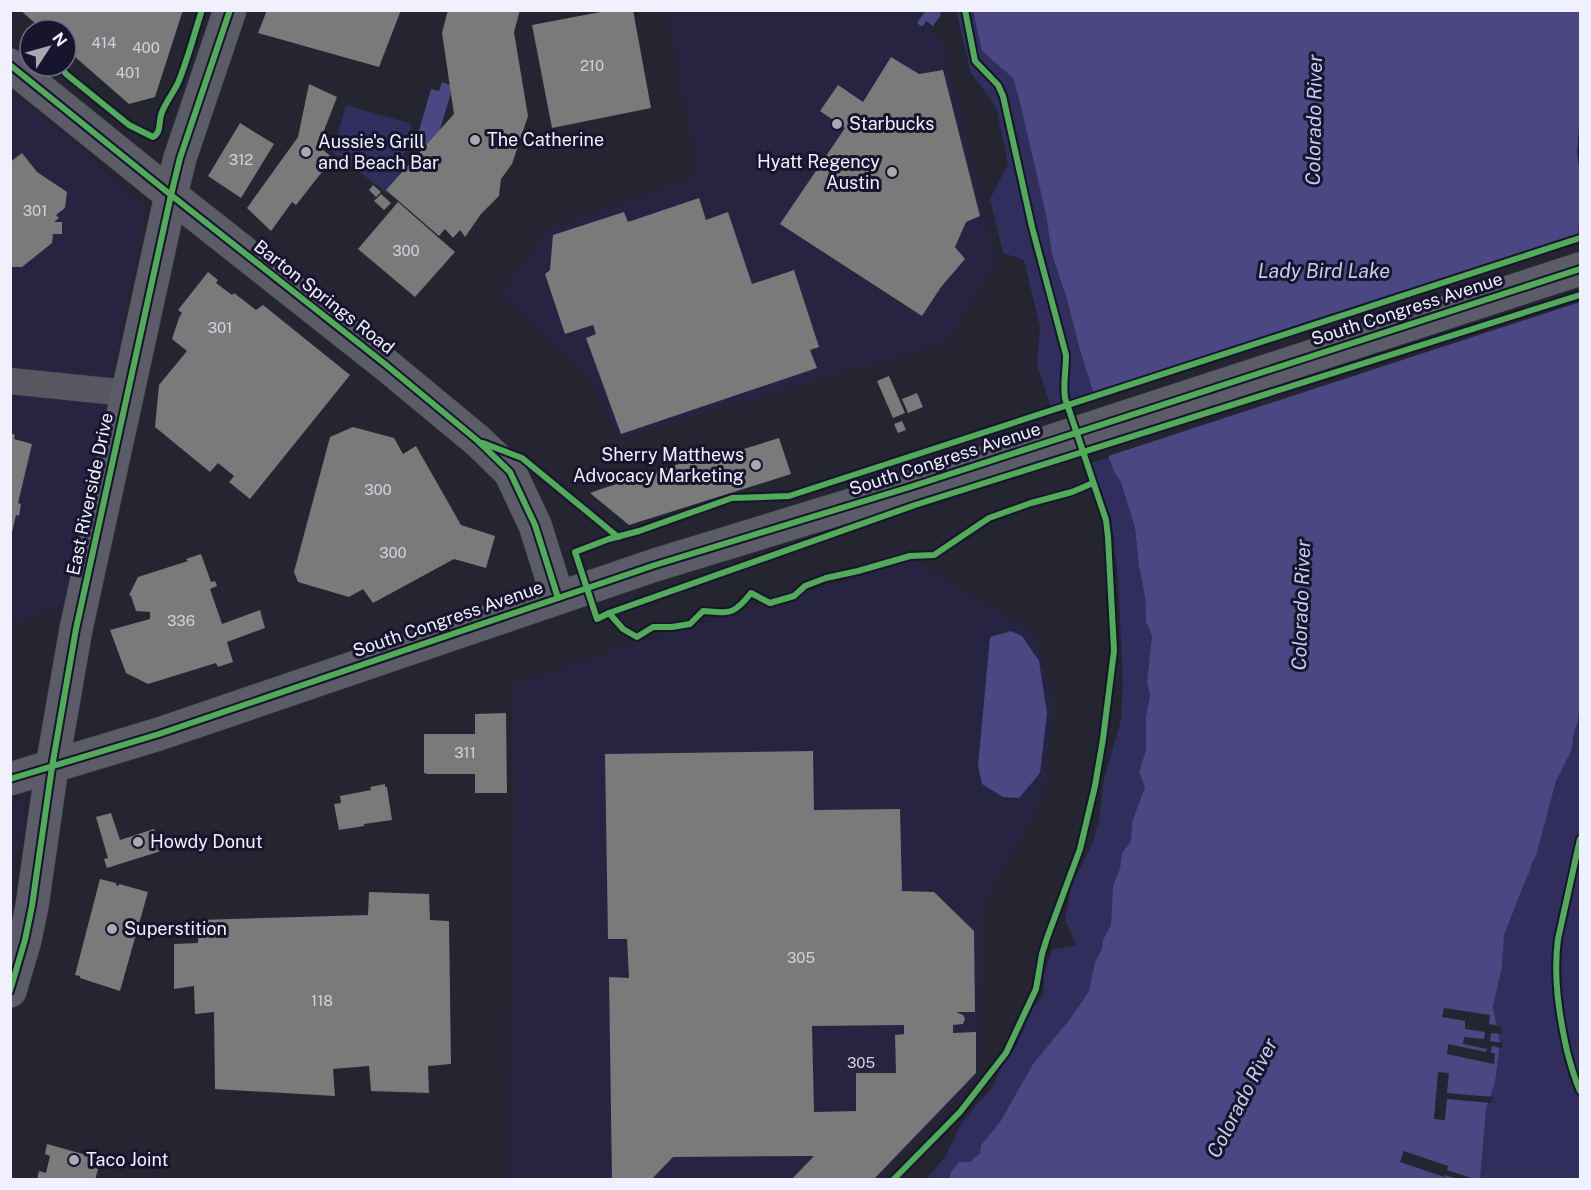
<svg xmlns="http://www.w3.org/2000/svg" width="1591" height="1190" viewBox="0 0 1591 1190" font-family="'Public Sans',sans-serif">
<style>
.built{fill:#262441}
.green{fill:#312d5d}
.water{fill:#4a4783}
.pier{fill:#252531}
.building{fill:#797a79;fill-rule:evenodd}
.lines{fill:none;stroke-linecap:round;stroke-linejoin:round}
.minor-casing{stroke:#40404a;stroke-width:27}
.major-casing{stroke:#40404a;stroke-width:34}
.minor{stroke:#575761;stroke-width:26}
.major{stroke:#5c5c68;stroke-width:33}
.cycleway-casing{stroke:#17152d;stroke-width:10}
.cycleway{stroke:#51ab58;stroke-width:6}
.poi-dot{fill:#a9a9b6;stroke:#17152d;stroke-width:2}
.labels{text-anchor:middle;stroke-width:6;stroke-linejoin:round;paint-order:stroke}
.number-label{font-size:15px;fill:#d2d2dd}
.poi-label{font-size:18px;fill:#f0f0fe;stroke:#17152d;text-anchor:start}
.street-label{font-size:18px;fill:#f0f0fe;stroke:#17152d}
.water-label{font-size:20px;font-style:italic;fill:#cacaf1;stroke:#17152d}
</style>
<rect width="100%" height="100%" fill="#252531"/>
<g class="built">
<path d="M668,11H917L943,45L997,260L947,342L624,437L616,434L593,381L502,294L547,230L698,176Z"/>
<path d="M10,89L147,208L63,606L11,625Z"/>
<path d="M914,560L1034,633L1055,702L1044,796L982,907L980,1074L879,1179L508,1180L515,789L512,684L615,650Z"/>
<path d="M25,797L24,819L11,878V802Z"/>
</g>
<g class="green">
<path d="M956,11H975L1000,66L1013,78L1095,393L1051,407L1037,365L1040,327L1024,260L1003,253L990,199L1008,164L996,107L971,73Z"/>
<path d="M346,105L412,124L393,197L332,152Z"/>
<path d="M1109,458L1114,472L1121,482L1135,528L1139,566L1145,597L1146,622L1152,636L1147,682L1150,694L1146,717V750L1139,772L1145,787L1132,822L1131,841L1122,853L1120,868L1113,886L1111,925L1103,940L1102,949L1096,962L1089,991L1070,1019L1033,1064L1000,1122L981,1145L980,1153L970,1162L951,1172L949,1179L926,1180L946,1155L961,1124L977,1104L991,1089L1001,1068L1016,1046L1034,1006L1044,994V974L1052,950L1076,945L1065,920L1071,887L1092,844L1099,820L1104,779L1121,720L1123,681L1118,576L1111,518L1090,463Z"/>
<path d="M1580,703V1179L1478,1180L1486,1109L1495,1083L1500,1043L1493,1007L1502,967L1504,936L1523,886L1529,873L1532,863L1536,856L1556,781L1572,749L1573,737L1578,721Z"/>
</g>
<g class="water">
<path d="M926,10L940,11L941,15L933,26L926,21L922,27L917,23Z"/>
<path d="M973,11H1580V115L1577,153L1580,174V621L1579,627L1580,630V703L1578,721L1573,737L1572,749L1556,781L1536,856L1532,863L1529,873L1523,886L1504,936L1502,967L1493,1007L1500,1043L1495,1083L1486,1109L1480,1179L949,1180L951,1172L959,1162H970L980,1153L981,1145L1000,1122L1033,1064L1070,1019L1089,991L1095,962L1102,949L1103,940L1111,925L1113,886L1120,868L1122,853L1131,841L1132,822L1145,787L1139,772L1146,750V717L1150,694L1147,682L1152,636L1146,622L1145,597L1139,566L1135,528L1121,482L1114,472L1109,458L1094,394L1080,350L1067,299L1052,254L1046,214L1021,107L1013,78L982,51Z"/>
<path d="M442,82L453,86L434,149L423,145L426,136L418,134L431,89L439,91Z"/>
<path d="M1011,631L1022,636L1039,661L1047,713L1040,773L1019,798L1003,797L982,784L978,766L990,637Z"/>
</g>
<g class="pier">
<path d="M1580,210V302L1105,457L1091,395L1578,236Z"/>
<path d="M1444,1008L1490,1015L1489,1024L1500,1026L1502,1034L1491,1033L1490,1041L1503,1043L1501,1048L1492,1046L1491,1053H1495L1494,1064L1447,1054L1448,1044L1486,1052L1487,1049L1463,1044L1464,1037L1484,1039L1485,1032L1465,1029V1021L1442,1017Z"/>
<path d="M1438,1072L1449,1073L1447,1093L1493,1097L1491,1103L1447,1099L1445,1120L1434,1119Z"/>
<path d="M1404,1151L1448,1166L1447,1170L1474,1179H1457L1445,1175L1444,1177L1400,1162Z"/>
</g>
<g class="building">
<path d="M20,10H183L155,97L129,104L66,49V30H43Z"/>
<path d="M267,10H401L379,67L258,33Z"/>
<path d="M448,10H520L514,32L528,116L512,164L501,179L499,196L481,214L465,237L460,230L453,238L445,229L439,236L386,190L454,114L442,33Z"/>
<path d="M611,10H633L651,108L552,128L532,25Z"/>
<path d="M891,57L919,74L943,70L980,216L966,222L955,247L965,259L941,287L922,316L780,224L845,128L820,111L838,85L863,102Z"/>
<path d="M309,84L337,97L318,146L333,158L296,205L292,202L271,231L247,208L298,137Z"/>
<path d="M168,95L174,96L170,107L165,104Z"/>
<path d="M240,123L274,144L241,198L208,176Z"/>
<path d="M22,153L37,172L67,192L65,208L56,215L59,218L54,222H62V234H53L52,243L22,267H10V162Z"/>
<path d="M373,185L381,192L376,197L369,190Z"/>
<path d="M381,194L391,203L384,210L374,201Z"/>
<path d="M699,198L706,220L728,212L752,284L794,270L819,347L810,350L817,368L621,434L586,338L596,334L593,325L565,334L545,274L550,270L553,235L624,212L628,222Z"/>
<path d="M398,202L455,252L415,297L358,249Z"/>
<path d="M208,272L218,280L216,283L232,295L234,293L256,310L263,305L350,375L250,499L229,482L234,476L218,463L210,472L155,427L159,385L187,351L172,339L179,318L182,313L178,310Z"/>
<path d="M889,376L905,413L893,418L877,381Z"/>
<path d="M917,393L923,407L908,413L902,399Z"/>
<path d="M902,421L906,430L898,433L894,424Z"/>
<path d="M353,427L394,438L403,454L416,446L461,525L495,536L486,568L454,559L373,603L363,589L349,597L298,582L294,572L330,437Z"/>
<path d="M10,433L15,435L14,439L32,444L18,503L21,504L19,516L16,515L11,537Z"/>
<path d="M779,438L791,474L629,525L590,493L598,490L719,451L721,456Z"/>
<path d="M201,554L211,582L215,581L217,586L210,589L222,624L260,610L265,628L227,642L233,662L218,667L216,663L148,684L126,673L110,630L150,619V612L136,611L131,596L129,595L138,577L188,561L186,559Z"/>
<path d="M506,713L507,793H475V774H428L424,773V734H475V714Z"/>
<path d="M813,751L814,810L900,809L902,891L934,892L974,931L975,1012H956L963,1015L965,1019L963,1024L953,1025V1033L976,1032V1073L873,1180H791L814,1156L673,1157L651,1180H612L609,977L629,978L627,939H608L605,754ZM904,1025V1034L895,1035L896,1073H856V1111L814,1112L812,1026Z"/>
<path d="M385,784V787H387L392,820L364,824V826L339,830L334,804L341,803L340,796L371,790L370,787Z"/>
<path d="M111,813L120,840L154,829L161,851L107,868L104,859L108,858L96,817Z"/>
<path d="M100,879L116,883V885L119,886V884L148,892L120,991L80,978V976L75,975Z"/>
<path d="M369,892L429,894L430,920L449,921L451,1064L428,1066L429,1093L371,1091L369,1066L333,1069L335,1096L215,1089L214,1012L195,1014L194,986L174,989V944L198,943L199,920L368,915Z"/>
<path d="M47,1144L97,1158L100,1162L95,1180H37L39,1171L46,1173L50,1156L45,1154Z"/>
</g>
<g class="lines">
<g class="minor-casing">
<path id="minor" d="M10,381L127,393"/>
</g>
<g class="major-casing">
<g id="major">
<path d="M10,65L171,195L385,364L478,441L510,472L535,525L558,598"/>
<path d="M10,779L159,734L655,565L910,487L1580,269"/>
<path d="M10,991L25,940L32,906L52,767L76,629L171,195L180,158L230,10"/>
</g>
</g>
<use href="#minor" class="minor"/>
<use href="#major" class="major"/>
<g class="cycleway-casing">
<g id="cycleway">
<path d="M10,65L171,195L385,364L478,441L510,472L535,525L558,598"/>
<path d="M60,66L66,74L129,125L153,137C162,132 158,122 162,112C166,102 173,93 178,83C188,59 194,34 202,10"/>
<path d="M1580,238L789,496L732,498L639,531L609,539L575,552L597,619L609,613L915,505L1580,295"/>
<path d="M483,443L522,458L618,537"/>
<path d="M609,613L623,629L637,637L653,627H672L690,624L703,611C729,613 733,616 751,593L770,603L794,596L805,586L826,578L858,571L910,556L934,555L989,518L1031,503L1072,492L1093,483"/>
<path d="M10,779L159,734L655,565L910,487L1580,269"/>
<path d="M1580,839L1558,939C1553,977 1559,1014 1567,1051C1571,1065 1574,1078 1580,1091"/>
<path d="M10,991L25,940L32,906L52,767L76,629L171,195L180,158L230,10"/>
<path d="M893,1180L960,1112L1006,1053L1036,989L1042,954L1047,938L1080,849L1095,786L1103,739L1114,651L1108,537L1106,520L1065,398C1063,384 1066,370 1066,355L1032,227L1003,96L998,85L975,61L965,10"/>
</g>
</g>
<use href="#cycleway" class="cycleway"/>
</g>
<g class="poi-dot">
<circle cx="837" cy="124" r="6"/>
<circle cx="475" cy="140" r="6"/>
<circle cx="306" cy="152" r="6"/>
<circle cx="892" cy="172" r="6"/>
<circle cx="756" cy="465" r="6"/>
<circle cx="138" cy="842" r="6"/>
<circle cx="112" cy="929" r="6"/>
<circle cx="74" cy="1160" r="6"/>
</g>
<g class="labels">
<g class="number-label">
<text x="104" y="48">414</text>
<text x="146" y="53">400</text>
<text x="592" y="71">210</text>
<text x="128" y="78">401</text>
<text x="241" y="165">312</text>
<text x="35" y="216">301</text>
<text x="406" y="256">300</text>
<text x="220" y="333">301</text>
<text x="378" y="495">300</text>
<text x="393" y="558">300</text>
<text x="181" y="626">336</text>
<text x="465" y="758">311</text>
<text x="801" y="963">305</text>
<text x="322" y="1006">118</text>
<text x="861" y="1068">305</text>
</g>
<g class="poi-label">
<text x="849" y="130">Starbucks</text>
<text x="487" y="146">The Catherine</text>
<text x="318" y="148">Aussie's Grill<tspan x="318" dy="21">and Beach Bar</tspan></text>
<text x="880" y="168" text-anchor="end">Hyatt Regency<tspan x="880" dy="21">Austin</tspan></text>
<text x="744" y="461" text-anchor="end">Sherry Matthews<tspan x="744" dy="21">Advocacy Marketing</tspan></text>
<text x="150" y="848">Howdy Donut</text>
<text x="124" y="935">Superstition</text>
<text x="86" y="1166">Taco Joint</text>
</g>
<g class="street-label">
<text transform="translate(324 297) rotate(38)" y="6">Barton Springs Road</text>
<text transform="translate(1407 309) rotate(-18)" y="6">South Congress Avenue</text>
<text transform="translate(945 459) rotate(-18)" y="6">South Congress Avenue</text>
<text transform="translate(90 494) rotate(-78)" y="6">East Riverside Drive</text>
<text transform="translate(448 619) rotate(-19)" y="6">South Congress Avenue</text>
</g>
<g class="water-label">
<text transform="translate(1314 120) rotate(-89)" y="7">Colorado River</text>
<text x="1324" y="278">Lady Bird Lake</text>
<text transform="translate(1301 605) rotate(-88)" y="7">Colorado River</text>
<text transform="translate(1242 1098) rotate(-63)" y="7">Colorado River</text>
</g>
</g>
<rect width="1591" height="1190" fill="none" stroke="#f0f0fe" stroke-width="24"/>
<g transform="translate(48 48) rotate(54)"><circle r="28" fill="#17152d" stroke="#6e6d81" stroke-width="1.5"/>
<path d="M0-4.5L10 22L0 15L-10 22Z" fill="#a9a9b6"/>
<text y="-9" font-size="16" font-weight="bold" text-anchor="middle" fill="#f0f0fe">N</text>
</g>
</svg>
